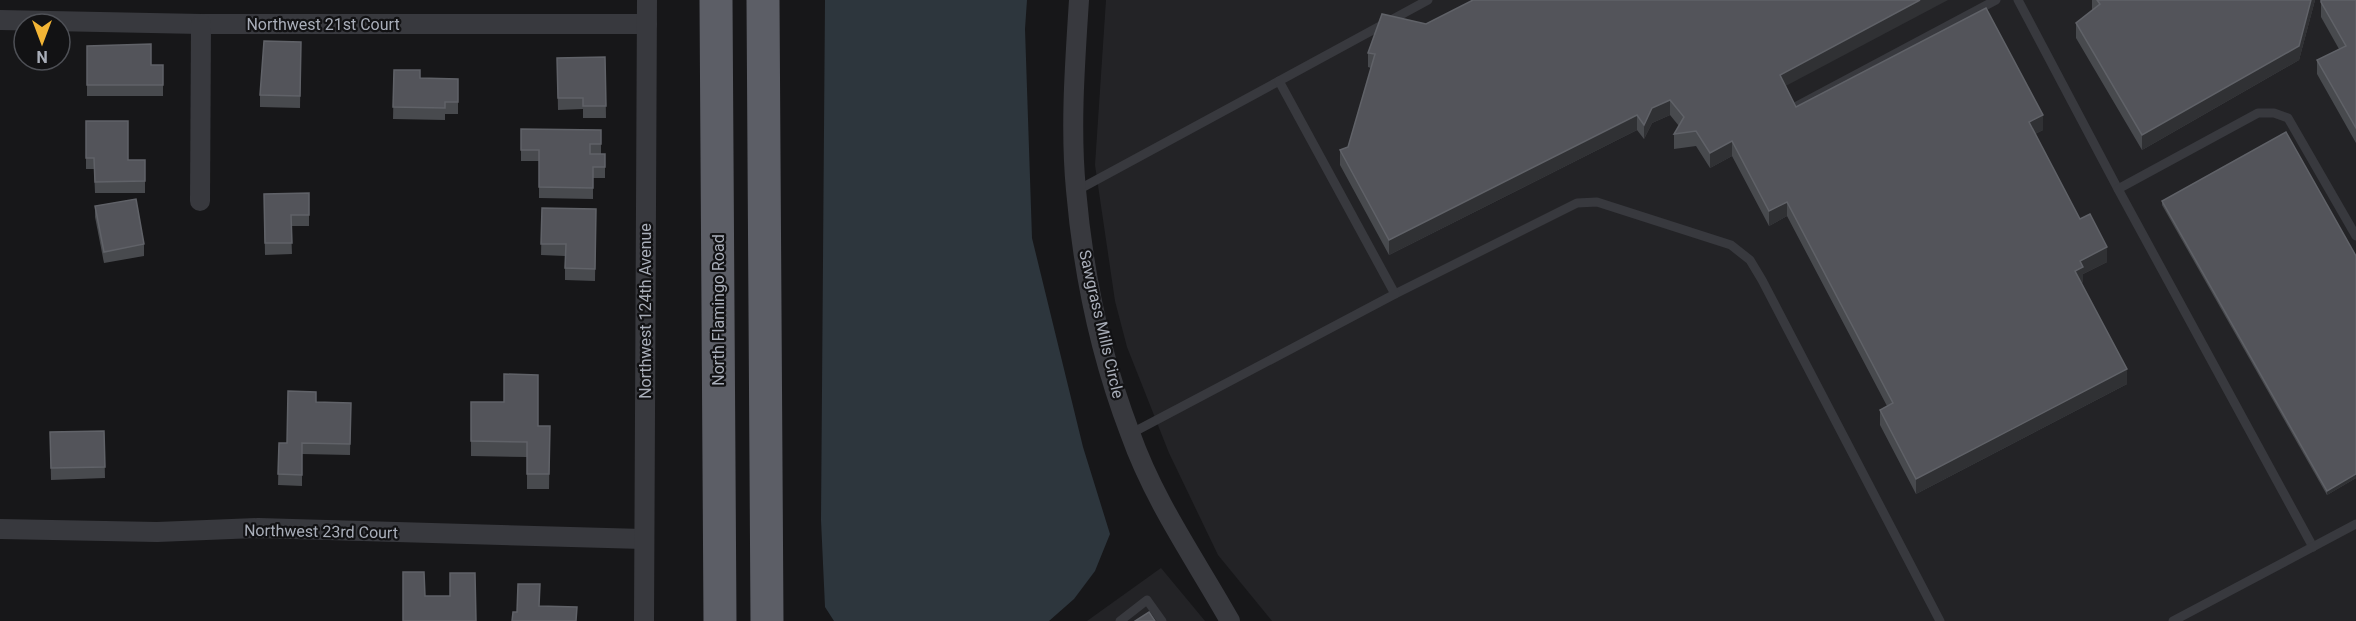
<svg xmlns="http://www.w3.org/2000/svg" width="2356" height="621" viewBox="0 0 2356 621" font-family="Roboto,sans-serif">
<style>
.built{fill:#232326}
.water{fill:#2d363d}
.lines{fill:none;stroke-linecap:round;stroke-linejoin:round}
.service{stroke:#38393e;stroke-width:9}
.minor{stroke:#38393e;stroke-width:20}
.trunk{stroke:#5c5e66;stroke-width:33}
.wall{fill:#484a4e}
.shaded-wall{fill:#303134}
.building{fill:#53545a;stroke:#606268;stroke-width:1.5}
.labels{text-anchor:middle;stroke-width:4.5;stroke-linejoin:round;paint-order:stroke}
.street-label{font-size:16px;fill:#a9aeb9;stroke:#121214}
</style>
<rect width="100%" height="100%" fill="#171719"/>
<g class="built">
<path d="M1106,0H2356V621H1272L1218,555L1169,453L1127,347L1115,301L1095,165Z"/>
<path d="M1161,568L1205,621H1087Z"/>
</g>
<path class="water" d="M825,0H1027L1025,29L1032,238L1083,447L1110,534L1095,571L1074,599L1049,621H834L825,607L821,520Z"/>
<g class="lines">
<g class="service">
<path d="M2018,0L2118,189"/>
<path d="M1797,106L1996,0"/>
<path d="M1076,191L1279,81"/>
<path d="M1395,294L1577,203L1597,202L1731,245L1750,260L1762,280L1940,621"/>
<path d="M1130,434L1395,294L1279,81L1428,0"/>
<path d="M2313,547L2118,189L2258,113H2274L2288,118L2356,236"/>
<path d="M1120,621L1147,600L1162,621"/>
<path d="M2173,621L2356,524"/>
</g>
<g class="minor">
<path d="M1079,0C1075,63 1070,127 1076,190C1083,271 1101,357 1130,433C1154,501 1195,559 1230,621"/>
<path d="M0,20L201,24H647"/>
<path d="M200,201L201,24"/>
<path d="M0,529L157,532L258,528L643,539"/>
<path d="M644,621L647,0"/>
</g>
<g class="trunk">
<path d="M716,0L720,621"/>
<path d="M763,0L767,621"/>
</g>
</g>
<g class="wall">
<path d="M2092,0H2315L2299,60L2142,150L2076,38V23L2093,10L2092,9Z"/>
<path d="M2356,0V143L2317,74V60L2339,49L2321,17V2Z"/>
<path d="M1426,24L1786,86L1796,107L2043,130L2035,134L2080,219L2107,262L2083,274V282L2081,283L2127,384L1916,494L1880,425V410L1887,406L1787,216L1769,226L1732,156L1710,168L1696,146L1674,149V134L1679,126L1670,115L1652,123L1644,139L1637,130L1389,255L1340,165V150L1348,147L1371,68L1368,67V53Z"/>
<path d="M301,42L300,108L260,107V95Z"/>
<path d="M87,46L151,65H163V96H87Z"/>
<path d="M605,57L606,118H583V109L558,110L557,58Z"/>
<path d="M394,70L420,78L458,79V114H445V120L393,119Z"/>
<path d="M86,121L128,160H145V193H95L94,169H86Z"/>
<path d="M521,129L601,130V154H605V178H593V199L539,198V161H521Z"/>
<path d="M309,193V226H291L292,254L265,255L264,194Z"/>
<path d="M2162,201L2356,256V478L2327,495L2162,205Z"/>
<path d="M95,206L144,244V256L104,263L95,217Z"/>
<path d="M542,208L596,209L595,281L565,280V256L541,255Z"/>
<path d="M316,402L351,403L350,455L302,454V486L278,485L279,443H287Z"/>
<path d="M538,426H550L549,489H527V457L471,456V441Z"/>
<path d="M104,431L105,478L51,480L50,432Z"/>
</g>
<g class="shaded-wall">
<path d="M1920,0H1948L1780,89V75Z"/>
<path d="M2311,0H2315L2299,60L2142,150V135Z"/>
<path d="M1670,100V115L1652,123L1644,139V125L1652,108Z"/>
<path d="M1637,115V130L1389,255V240Z"/>
<path d="M2043,115V130L2029,137V122Z"/>
<path d="M1732,141V156L1710,168V153Z"/>
<path d="M1787,202V216L1769,226V211Z"/>
<path d="M2107,247V262L2083,274V282L2075,286V271L2080,261Z"/>
<path d="M2127,369V384L1916,494V479Z"/>
<path d="M2356,474V478L2327,495V491Z"/>
</g>
<g class="building">
<path d="M1473,0H1920L1780,75L1796,107L1986,8L2043,115L2029,122L2080,219L2090,214L2107,247L2080,261L2083,267L2075,271L2127,369L1916,479L1880,410L1893,403L1787,202L1769,211L1732,141L1710,153L1696,131L1674,134L1684,117L1670,100L1652,108L1644,125L1637,115L1389,240L1340,150L1348,147L1375,54L1368,53L1382,14L1426,24Z"/>
<path d="M2097,0H2311L2299,46L2142,135L2076,23L2100,4Z"/>
<path d="M2321,0H2356V128L2317,60L2346,46L2321,2Z"/>
<path d="M264,41L301,42L300,96L260,95Z"/>
<path d="M151,44V65H163V85H87V46Z"/>
<path d="M605,57L606,106H583V98H558L557,58Z"/>
<path d="M394,70H420V78L458,79V102H445V108L393,107Z"/>
<path d="M86,121H128V160H145V181L95,182L94,158H86Z"/>
<path d="M521,129L601,130V144H590V154H605V167H593V188L539,187V150H521Z"/>
<path d="M2286,132L2356,256V474L2327,491L2162,201Z"/>
<path d="M309,193V215H291L292,243H265L264,194Z"/>
<path d="M136,199L144,244L104,252L95,206Z"/>
<path d="M542,208L596,209L595,269L565,268L566,244H541Z"/>
<path d="M504,374L538,375V426H550L549,474H527V442L471,441V402H504Z"/>
<path d="M288,391L316,392V402L351,403L350,444L302,443V475L278,474L279,443H287Z"/>
<path d="M104,431L105,467L51,468L50,432Z"/>
<path d="M403,572H424L425,596H450V573H475L476,621H403Z"/>
<path d="M518,584H540L539,606L577,607L576,621H512L513,612H517Z"/>
<path d="M1149,612L1155,621H1135Z"/>
</g>
<g class="labels">
<g class="street-label">
<text x="323" y="30">Northwest 21st Court</text>
<text transform="translate(718 310) rotate(-90)" y="6">North Flamingo Road</text>
<text transform="translate(645 311) rotate(-90)" y="6">Northwest 124th Avenue</text>
<text transform="translate(1102 324) rotate(77)" y="6">Sawgrass Mills Circle</text>
<text transform="translate(321 531) rotate(1)" y="6">Northwest 23rd Court</text>
</g>
</g>
<g transform="translate(42 42) rotate(180)"><circle r="28" fill="#121214" stroke="#4e5056" stroke-width="1.5"/>
<path d="M0-4.5L10 22L0 15L-10 22Z" fill="#f3b535"/>
<text y="-9" font-size="16" font-weight="bold" text-anchor="middle" fill="#a9aeb9">N</text>
</g>
</svg>
